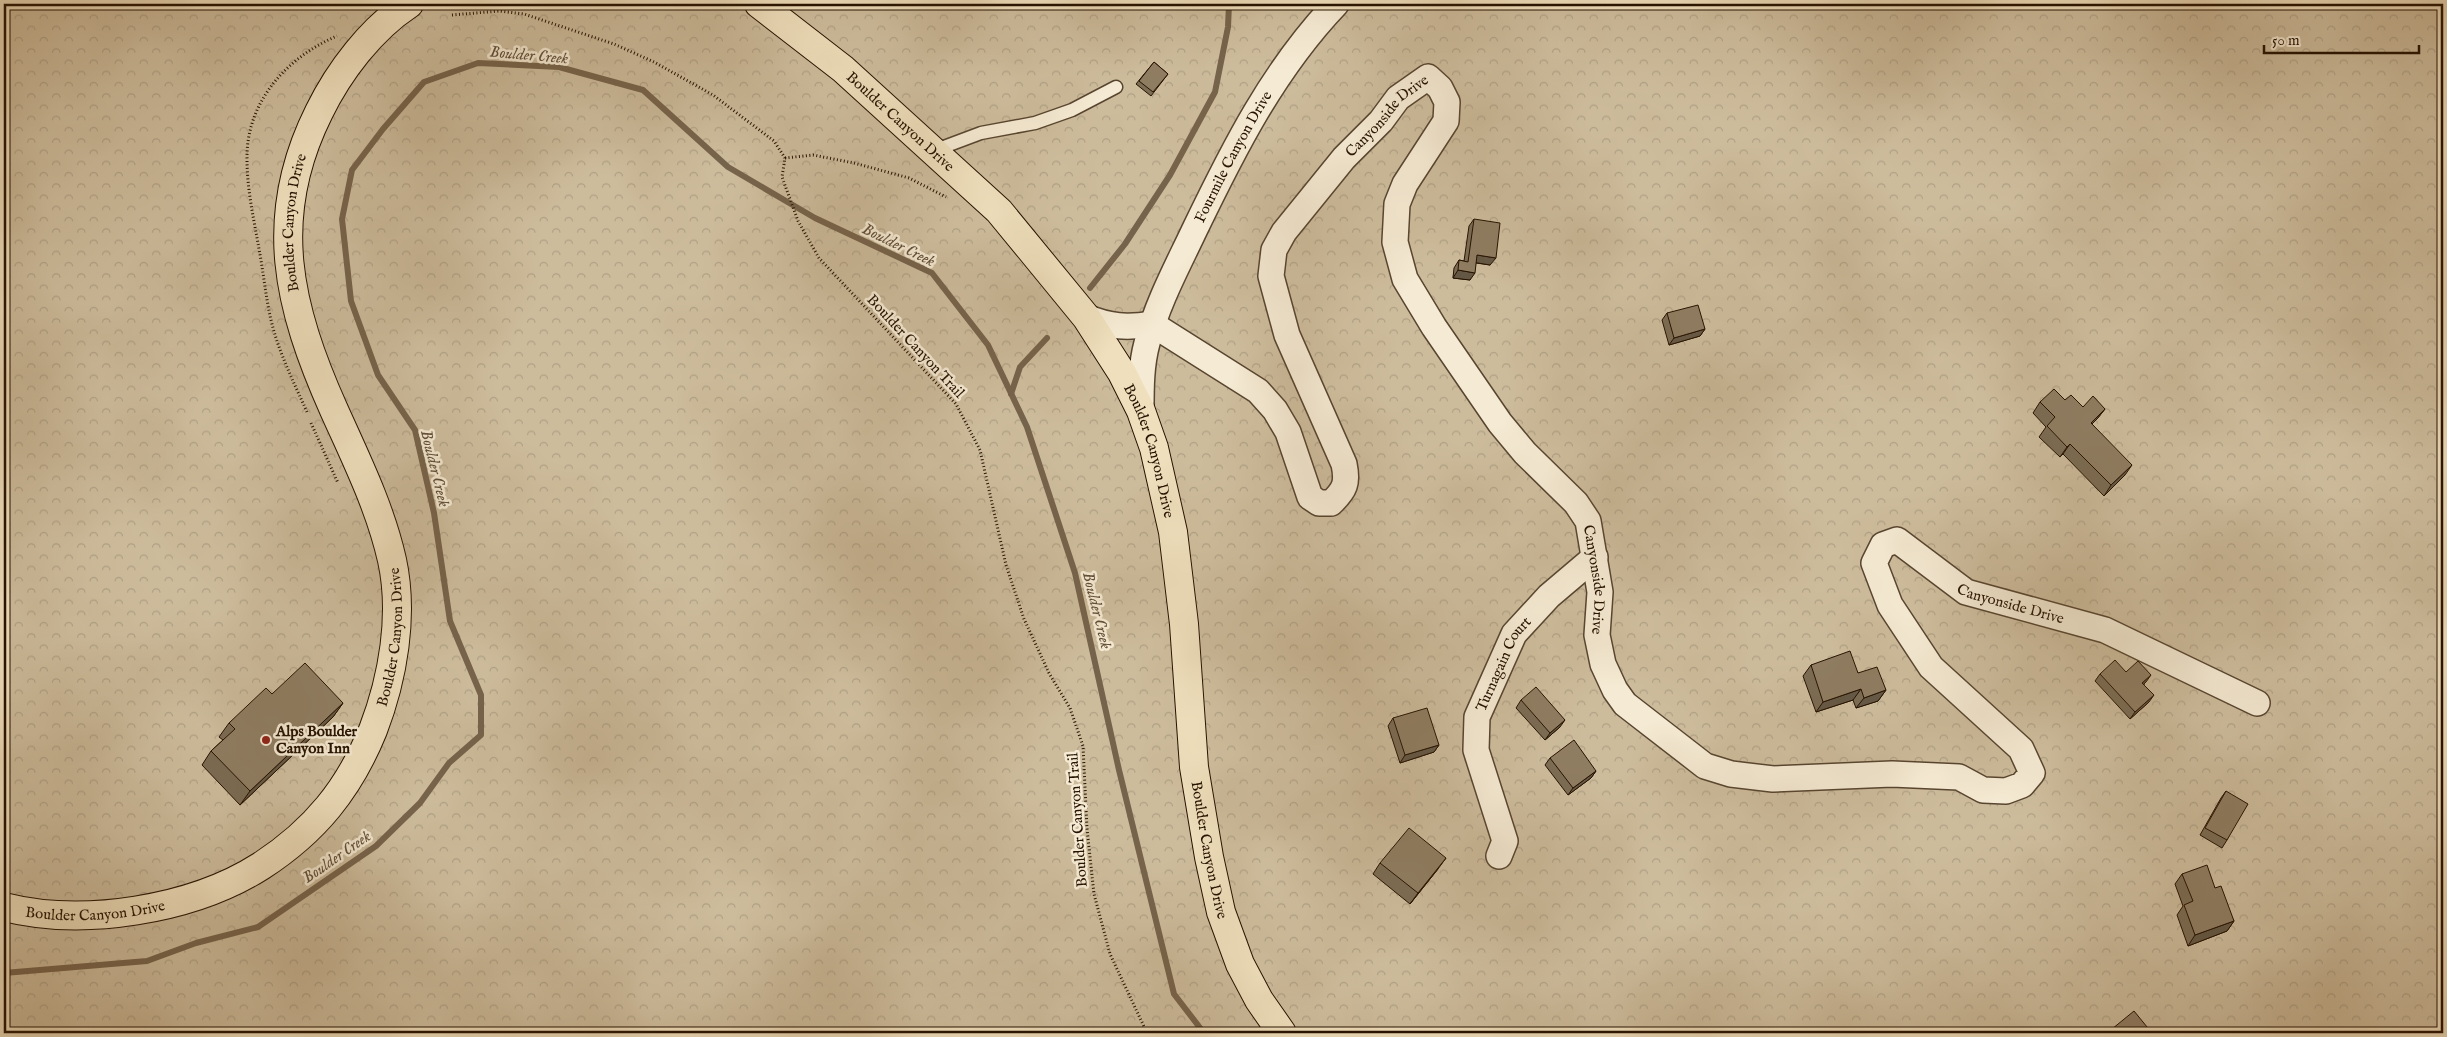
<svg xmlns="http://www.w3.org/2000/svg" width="2447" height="1037" viewBox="0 0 2447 1037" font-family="'IM FELL English',serif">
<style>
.forest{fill:url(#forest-crowns);stroke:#7a674e}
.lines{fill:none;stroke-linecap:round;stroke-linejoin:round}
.stream{stroke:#76634b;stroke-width:6}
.service-casing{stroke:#584530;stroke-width:15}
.minor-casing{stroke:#584530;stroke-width:28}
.primary-casing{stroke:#261201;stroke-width:30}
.path{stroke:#261201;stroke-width:3;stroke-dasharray:1 2.5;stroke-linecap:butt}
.service{stroke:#f5ead3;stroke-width:12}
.minor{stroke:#f5ead3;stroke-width:25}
.primary{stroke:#efdfbc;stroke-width:28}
.wall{fill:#7b6c54;stroke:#261201}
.shaded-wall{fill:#645845;stroke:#261201}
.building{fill:#8f7d62;stroke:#261201}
.poi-dot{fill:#8f2418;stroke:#f5ead3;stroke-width:2}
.labels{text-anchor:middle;stroke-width:5;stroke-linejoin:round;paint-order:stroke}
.street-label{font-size:15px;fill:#261201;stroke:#f5ead3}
.poi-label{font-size:15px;font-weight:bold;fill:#261201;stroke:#f5ead3;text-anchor:start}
.water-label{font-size:16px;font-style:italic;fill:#624f38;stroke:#f5ead3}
</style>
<defs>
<pattern id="forest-crowns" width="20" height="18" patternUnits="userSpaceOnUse" patternTransform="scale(1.25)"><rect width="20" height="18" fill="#cdbc9c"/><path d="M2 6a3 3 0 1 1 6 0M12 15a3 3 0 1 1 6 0" fill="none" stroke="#b0a185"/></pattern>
</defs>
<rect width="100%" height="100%" fill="#efdfbc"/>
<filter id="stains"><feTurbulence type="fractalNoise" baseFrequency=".004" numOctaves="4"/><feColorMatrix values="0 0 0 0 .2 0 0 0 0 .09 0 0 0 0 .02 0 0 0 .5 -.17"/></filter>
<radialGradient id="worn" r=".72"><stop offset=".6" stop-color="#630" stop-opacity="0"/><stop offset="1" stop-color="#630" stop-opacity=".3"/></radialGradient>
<rect class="forest" x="4" y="4" width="2439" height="1029"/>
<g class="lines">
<g class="stream">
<path d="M1090,288L1125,244L1170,175L1215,92L1228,27L1229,4"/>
<path d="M1011,394L1020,367L1047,338"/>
<path d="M4,973L147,961L196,943L258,927L376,846L420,803L449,763L481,735V695L450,621L434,513L415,430L378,375L351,301L342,219L352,170L383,129L424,82L478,63L559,67L643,90L728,167L815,218L932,273L988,345L1027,427L1075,573L1119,770L1174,994L1204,1033"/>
</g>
<g class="service-casing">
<path id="service" d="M933,151L981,133L1035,123L1072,110L1116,87"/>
</g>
<g class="minor-casing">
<g id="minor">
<path id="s1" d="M1086,317C1110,327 1127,328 1152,324L1258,391L1275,410L1288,432L1310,497L1319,503H1331C1345,490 1348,483 1344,464L1287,335L1271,276L1274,250L1284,232L1344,158L1381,121L1398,98L1428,77L1440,88L1447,102L1446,121L1405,184L1397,204L1395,242L1405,279L1434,327L1500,423L1525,453L1576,503L1588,521L1600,592L1597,635L1603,664L1615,690L1625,704L1705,766L1731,774L1773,779L1892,774L1959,777L1983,790L2006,791L2022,785L2032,773L2021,749L1931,667L1890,605L1874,563L1883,545L1897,540L1966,592L2105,630L2257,703"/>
<path id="s2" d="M1141,411C1141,388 1141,365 1147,343C1157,304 1177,267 1194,231C1233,150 1273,70 1336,4"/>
<path id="s3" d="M1499,856L1505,841L1476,750L1477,717L1514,634L1549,596L1595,557"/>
</g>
</g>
<g class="primary-casing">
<g id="primary">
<path id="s4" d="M759,4L843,69L999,211L1086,317L1122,373L1141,411L1154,448L1173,532L1184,624L1194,767L1209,857L1221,912L1240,964L1259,1000L1282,1033"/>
<path id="s5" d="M4,907C83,927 192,910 261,866C315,831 349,789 373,730C393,678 404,615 392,560C380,507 356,459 334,410C288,307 266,218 319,112C339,71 371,29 409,4"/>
</g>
</g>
<g class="path">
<path d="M452,15L499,11L524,14L614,44L654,62L713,95L774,141L785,158L782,177L798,221L819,258L956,404L980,450L1006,565L1024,619L1049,673L1070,708L1083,746L1087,829L1094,894L1110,954L1147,1033"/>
<path d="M785,158L813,155L854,163L909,178L946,197"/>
<path d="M307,412C295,385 281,357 273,328C266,302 264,275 259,249C254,220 247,190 247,159C246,102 287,57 337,36"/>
<path d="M311,423L338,483"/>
</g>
<use href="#service" class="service"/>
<use href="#minor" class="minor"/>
<use href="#primary" class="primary"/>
</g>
<g class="wall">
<path d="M1154,62L1168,74L1151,96L1136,84Z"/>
<path d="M1474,219L1490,265L1476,263L1470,280L1453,278L1454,268L1459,260L1464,261L1469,226Z"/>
<path d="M1667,313L1705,329L1700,336L1669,345L1662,320Z"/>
<path d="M2065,400L2083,407L2105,409L2097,419L2092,424L2125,475L2104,496L2063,454L2060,457L2039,437L2046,427L2033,413L2040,402Z"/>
<path d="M1811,665L1858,673L1886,690L1878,701L1856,708L1853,700L1816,712L1803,676Z"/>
<path d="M2126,672L2146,682L2144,684L2149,702L2130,719L2095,681L2100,674Z"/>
<path d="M272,694L343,703L333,717L240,805L202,765L211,751L223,740L219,737L229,723Z"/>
<path d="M1521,700L1560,727L1545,740L1516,708Z"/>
<path d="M1393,718L1439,745L1434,752L1400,763L1388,726Z"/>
<path d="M1550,758L1596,771L1591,778L1568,795L1545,765Z"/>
<path d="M2226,791L2227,840L2222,848L2200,835L2221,798Z"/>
<path d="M1380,863L1438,869L1410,904L1373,874Z"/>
<path d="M2182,874L2215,888L2234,921L2227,931L2188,946L2177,915L2183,906L2175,884Z"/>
<path d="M2112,1029L2152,1033H2109Z"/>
</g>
<g class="shaded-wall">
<path d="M1477,255L1496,258L1490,265L1472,262Z"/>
<path d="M1458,270L1475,273L1470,280L1453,278Z"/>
<path d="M1705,329L1700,336L1669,345L1674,338Z"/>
<path d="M2105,409L2097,419L2083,433L2091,423Z"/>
<path d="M2070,444L2063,454L2060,457L2067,447Z"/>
<path d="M2132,465L2125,475L2104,496L2111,485Z"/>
<path d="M2151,675L2146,682L2137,690L2142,683Z"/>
<path d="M1861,689L1853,700L1816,712L1823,702Z"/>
<path d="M1886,690L1878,701L1856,708L1864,698Z"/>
<path d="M2154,695L2149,702L2130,719L2135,712Z"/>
<path d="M343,703L333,717L240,805L250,791Z"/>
<path d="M1565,720L1560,727L1545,740L1550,733Z"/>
<path d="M1439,745L1434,752L1400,763L1405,755Z"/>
<path d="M1596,771L1591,778L1568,795L1573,788Z"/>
<path d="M1446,858L1438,869L1410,904L1418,893Z"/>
<path d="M2234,921L2227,931L2188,946L2195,935Z"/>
</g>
<g class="building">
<path d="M1154,62L1168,74L1153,92L1139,81Z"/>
<path d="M1474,219L1500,223L1496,258L1477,255L1475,273L1458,270L1459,260L1468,262Z"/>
<path d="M1698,305L1705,329L1674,338L1667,313Z"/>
<path d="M2054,389L2065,400L2071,395L2083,407L2093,396L2105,409L2091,423L2132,465L2111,485L2070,444L2067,447L2047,426L2055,417L2040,402Z"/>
<path d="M1850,651L1858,673L1877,667L1886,690L1864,698L1861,689L1823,702L1811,665Z"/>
<path d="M2115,660L2126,672L2138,661L2151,675L2142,683L2154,695L2135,712L2100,674Z"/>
<path d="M305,663L343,703L250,791L211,751L235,729L229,723L266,688L272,694Z"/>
<path d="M1536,687L1565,720L1550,733L1521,700Z"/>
<path d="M1427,708L1439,745L1405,755L1393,718Z"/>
<path d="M1574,740L1596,771L1573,788L1550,758Z"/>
<path d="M2226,791L2248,804L2227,840L2205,828Z"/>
<path d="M1409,828L1446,858L1418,893L1380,863Z"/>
<path d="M2207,865L2215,888L2221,886L2234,921L2195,935L2184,905L2193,901L2182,874Z"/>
<path d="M2134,1011L2152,1033H2116L2112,1029Z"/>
</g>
<circle class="poi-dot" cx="266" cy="740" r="5"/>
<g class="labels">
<g class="street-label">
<text dy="5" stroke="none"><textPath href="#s1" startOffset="784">Canyonside Drive</textPath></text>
<text dy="5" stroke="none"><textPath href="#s4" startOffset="184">Boulder Canyon Drive</textPath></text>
<text dy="5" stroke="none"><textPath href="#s2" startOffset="274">Fourmile Canyon Drive</textPath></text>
<text dy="5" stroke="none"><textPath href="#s5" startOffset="975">Boulder Canyon Drive</textPath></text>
<text transform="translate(916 346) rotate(47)" y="5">Boulder Canyon Trail</text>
<text dy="5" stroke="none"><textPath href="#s4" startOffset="604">Boulder Canyon Drive</textPath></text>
<text dy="5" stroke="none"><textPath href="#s1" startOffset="1429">Canyonside Drive</textPath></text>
<text dy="5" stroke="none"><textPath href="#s1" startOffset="2435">Canyonside Drive</textPath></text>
<text dy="5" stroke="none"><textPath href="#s5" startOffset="541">Boulder Canyon Drive</textPath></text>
<text dy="5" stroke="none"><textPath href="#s3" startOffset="204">Turnagain Court</textPath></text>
<text transform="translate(1077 820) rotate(-94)" y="5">Boulder Canyon Trail</text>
<text dy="5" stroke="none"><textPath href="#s4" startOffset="1009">Boulder Canyon Drive</textPath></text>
<text dy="5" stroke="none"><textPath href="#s5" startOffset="92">Boulder Canyon Drive</textPath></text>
</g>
<g class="poi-label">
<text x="276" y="736">Alps Boulder<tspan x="276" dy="17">Canyon Inn</tspan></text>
</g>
<g class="water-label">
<text transform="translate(529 54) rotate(5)" y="6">Boulder Creek</text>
<text transform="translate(899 244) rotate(26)" y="6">Boulder Creek</text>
<text transform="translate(436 468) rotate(76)" y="6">Boulder Creek</text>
<text transform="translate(1098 610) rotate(76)" y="6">Boulder Creek</text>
<text transform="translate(336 856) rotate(-35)" y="6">Boulder Creek</text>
</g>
</g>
<rect width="2447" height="1037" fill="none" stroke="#efdfbc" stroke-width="20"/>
<rect x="5" y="5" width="2437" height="1027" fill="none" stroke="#261201" stroke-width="2.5"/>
<rect x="10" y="10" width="2427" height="1017" fill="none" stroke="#261201"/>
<path d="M2264 45v8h155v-8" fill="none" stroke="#261201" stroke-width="2.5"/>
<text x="2272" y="45" font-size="15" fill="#261201" stroke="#f5ead3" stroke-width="4" paint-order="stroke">50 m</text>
<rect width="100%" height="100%" filter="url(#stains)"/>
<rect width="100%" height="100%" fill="url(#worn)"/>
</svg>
